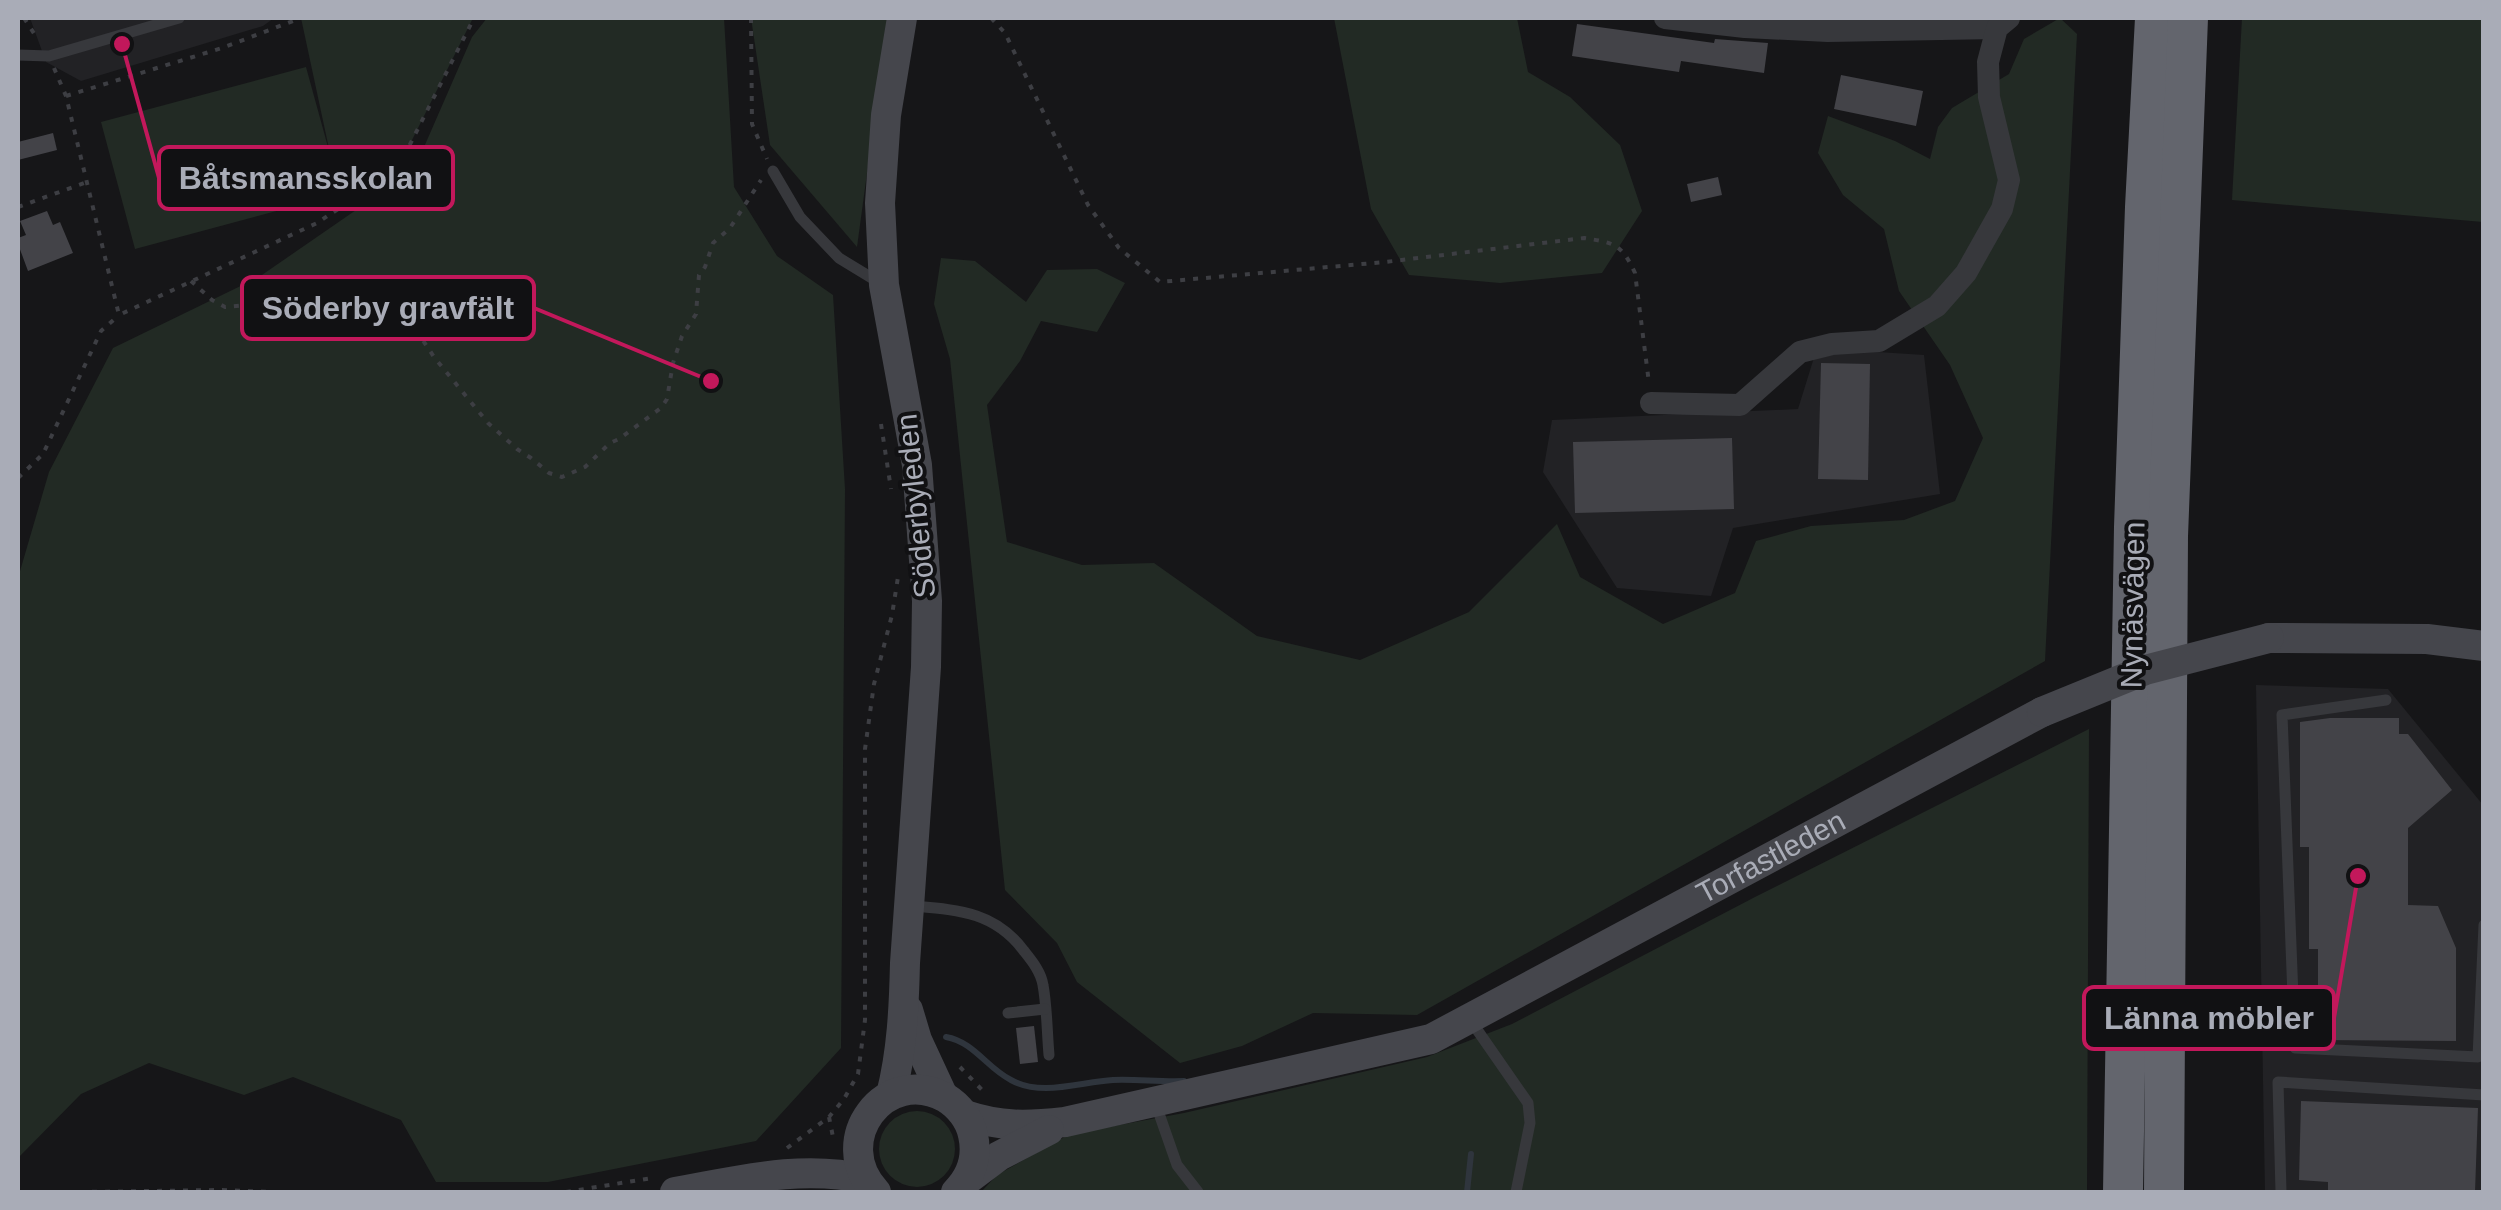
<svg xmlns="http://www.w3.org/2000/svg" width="2501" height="1210" viewBox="0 0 2501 1210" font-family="Arial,sans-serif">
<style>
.built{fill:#222225}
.green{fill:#222a24}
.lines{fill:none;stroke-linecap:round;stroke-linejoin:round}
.stream{stroke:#2f353d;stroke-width:6}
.building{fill:#434348}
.path{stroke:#3d3e43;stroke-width:4;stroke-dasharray:5 8;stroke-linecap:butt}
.lane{stroke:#37383c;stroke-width:11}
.street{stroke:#37383c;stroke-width:22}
.secondary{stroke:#45464c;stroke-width:30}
.highway{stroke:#63656d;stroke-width:40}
.secondary-bridge{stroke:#45464c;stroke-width:30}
.labels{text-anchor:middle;stroke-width:8;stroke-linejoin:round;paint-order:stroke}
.street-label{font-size:30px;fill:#a9acb7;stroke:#111113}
.leader{fill:none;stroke:#c2185b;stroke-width:4}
.callout-dot{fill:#c2185b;stroke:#111113;stroke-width:4}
.callout{fill:#111113;stroke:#c2185b;stroke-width:4}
.callout-label{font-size:32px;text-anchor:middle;font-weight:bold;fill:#a9acb7}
</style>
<rect width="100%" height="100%" fill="#161618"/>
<g class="built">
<path d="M30,18H274L263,26L81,81L46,62Z"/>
<path d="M1817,348L1924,355L1940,494L1733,528L1711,596L1617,588L1543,472L1552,420L1798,409Z"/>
<path d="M2256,685L2388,689L2483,805V1192H2265Z"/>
</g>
<g class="green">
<path d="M301,18H473L397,170L340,194L135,249L101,122L306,67L331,158Z"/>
<path d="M487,18H724L734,187L777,256L833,295L845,489L841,1048L756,1141L548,1182H436L401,1120L293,1077L244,1095L149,1063L81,1094L18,1158V578L49,472L113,348L259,277L414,170L472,37Z"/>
<path d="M751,18H888L857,247L770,145Z"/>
<path d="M1334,18H1517L1528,72L1570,97L1620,145L1642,211L1602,273L1500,283L1409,275L1371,209Z"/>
<path d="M2060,18L2077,34L2045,661L1417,1015L1313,1013L1242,1046L1180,1063L1077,982L1057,943L1005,890L950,359L934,304L941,258L975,261L1026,302L1047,270L1097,269L1125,283L1097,332L1041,321L1020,361L987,405L1007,542L1082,565L1154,563L1257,636L1360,660L1469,612L1557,524L1580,577L1663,624L1735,593L1756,541L1811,526L1904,520L1955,501L1983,438L1950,365L1899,291L1884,229L1843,195L1818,153L1828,116L1895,141L1930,159L1938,127L1952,108L2009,74L2024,39Z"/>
<path d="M2242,18H2483V222L2232,200Z"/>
<path d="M2089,729L2087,1192H981L997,1175L1070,1134L1184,1113L1427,1057L1512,1024L1755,897Z"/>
<circle cx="917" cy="1149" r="38"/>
</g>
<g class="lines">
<g class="stream">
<path d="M946,1037C974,1042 987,1068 1011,1080C1042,1097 1080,1082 1113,1080C1136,1079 1160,1082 1184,1081"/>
<path d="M1467,1192L1471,1154"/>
</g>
</g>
<g class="building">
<path d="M1577,24L1714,43L1715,39L1768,43L1764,73L1681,61L1679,72L1572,56Z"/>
<path d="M1841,75L1923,91L1916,126L1834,109Z"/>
<path d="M53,133L57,150L18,160V142Z"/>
<path d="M1718,177L1722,195L1691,202L1687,184Z"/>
<path d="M47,211L53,225L60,222L73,253L28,271L18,244V238L26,235L20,221Z"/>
<path d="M1821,363L1870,364L1868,480L1818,479Z"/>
<path d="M1732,438L1734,509L1575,513L1573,442Z"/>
<path d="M2330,718H2399V734H2408L2452,790L2408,828V905L2438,906L2456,948V1041L2318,1040V949H2309V847H2300V722Z"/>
<path d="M1034,1026L1038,1062L1020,1064L1016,1028Z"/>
<path d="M2301,1101L2478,1108L2475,1192H2328V1182L2299,1180Z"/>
</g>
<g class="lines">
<g class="path">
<path d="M24,18L37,38"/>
<path d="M751,18L752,124L767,159"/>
<path d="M991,18L1005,33L1088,205L1119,248L1160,282L1385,262L1584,238C1614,243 1621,243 1635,273L1649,383"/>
<path d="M54,68L66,96L119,315L317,223L397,170L474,18"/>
<path d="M66,96L222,48L301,18"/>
<path d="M18,207L87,182"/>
<path d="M191,281L212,300L225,307L247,305L304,288L320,287L344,299L373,320H388L420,336L434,357L488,423L517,449L531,458L549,473L562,477L585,467L610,443L619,439L661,408L667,399L673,363L682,336L696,314L699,275L705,267L713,243L730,228L761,180"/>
<path d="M881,424L891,489"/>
<path d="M18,478L43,454L101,331L119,315"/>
<path d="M960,1067L985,1093"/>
<path d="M829,1117L833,1137"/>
<path d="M787,1148L829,1117L844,1099L858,1074L865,1020V749L874,684L892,615L898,577"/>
<path d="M79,1192L222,1190L272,1192"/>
<path d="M566,1192L652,1178"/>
</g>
<g class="lane">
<path d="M18,55L49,56L179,18"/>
<path d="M773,171L800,217L839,258L880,283"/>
<path d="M2386,700L2282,715L2295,1048L2478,1057L2484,925"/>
<path d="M913,906C959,910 995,912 1024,951C1032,961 1041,972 1043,985C1047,1007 1047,1032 1049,1055"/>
<path d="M1008,1013L1045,1009"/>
<path d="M1471,1021L1528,1103L1530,1123L1516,1192"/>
<path d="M1155,1102L1177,1165L1198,1192"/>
<path d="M2281,1192L2278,1082L2484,1095"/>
</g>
<g class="street">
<path d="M1665,18L1745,27L1828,31L1997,28"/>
<path d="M1651,403L1740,405L1800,352L1832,344L1879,341L1937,306L1966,273L2002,209L2009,180L1989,97L1988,62L1997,28L2009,18"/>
</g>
<g class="secondary">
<path d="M2269,638L2427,639L2484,646"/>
<path d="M908,1010L917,1040L943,1096"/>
<path d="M891,1095C902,1052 904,1007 905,963L926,667L927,601L917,465L884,285L880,203L886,115L902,18"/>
<path id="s1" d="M965,1115C1001,1127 1027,1126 1065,1122L1431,1039L2042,712"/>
<path d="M967,1180L999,1156L1049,1130"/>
<path d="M675,1192C738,1181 801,1164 865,1179"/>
<path d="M876,1192C828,1141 885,1064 946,1098C959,1106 970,1120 973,1135C978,1157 971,1177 956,1192"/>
</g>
<g class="highway">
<path d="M2123,1192L2134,527L2145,207L2155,18"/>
<path d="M2164,1192L2168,536L2188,18"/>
</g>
<path class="secondary-bridge" d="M2042,712L2145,670L2269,638"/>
</g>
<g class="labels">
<g class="street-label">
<text transform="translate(916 506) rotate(-96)" y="10">Söderbyleden</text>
<text transform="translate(2133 605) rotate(-89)" y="10">Nynäsvägen</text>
<text dy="10" stroke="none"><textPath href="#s1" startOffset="862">Torfastleden</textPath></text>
</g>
</g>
<path class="leader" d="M122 44L159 178M711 381L534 308M2358 876L2334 1018"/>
<g class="callout-dot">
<circle cx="122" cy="44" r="10"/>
<circle cx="711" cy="381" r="10"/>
<circle cx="2358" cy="876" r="10"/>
</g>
<g class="callout">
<rect x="159" y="147" width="294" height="62" rx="10"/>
<rect x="242" y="277" width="292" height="62" rx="10"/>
<rect x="2084" y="987" width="250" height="62" rx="10"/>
</g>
<g class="callout-label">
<text x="306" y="189">Båtsmansskolan</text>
<text x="388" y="319">Söderby gravfält</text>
<text x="2209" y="1029">Länna möbler</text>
</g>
<rect width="2501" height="1210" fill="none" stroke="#a9acb7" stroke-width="40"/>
</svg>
